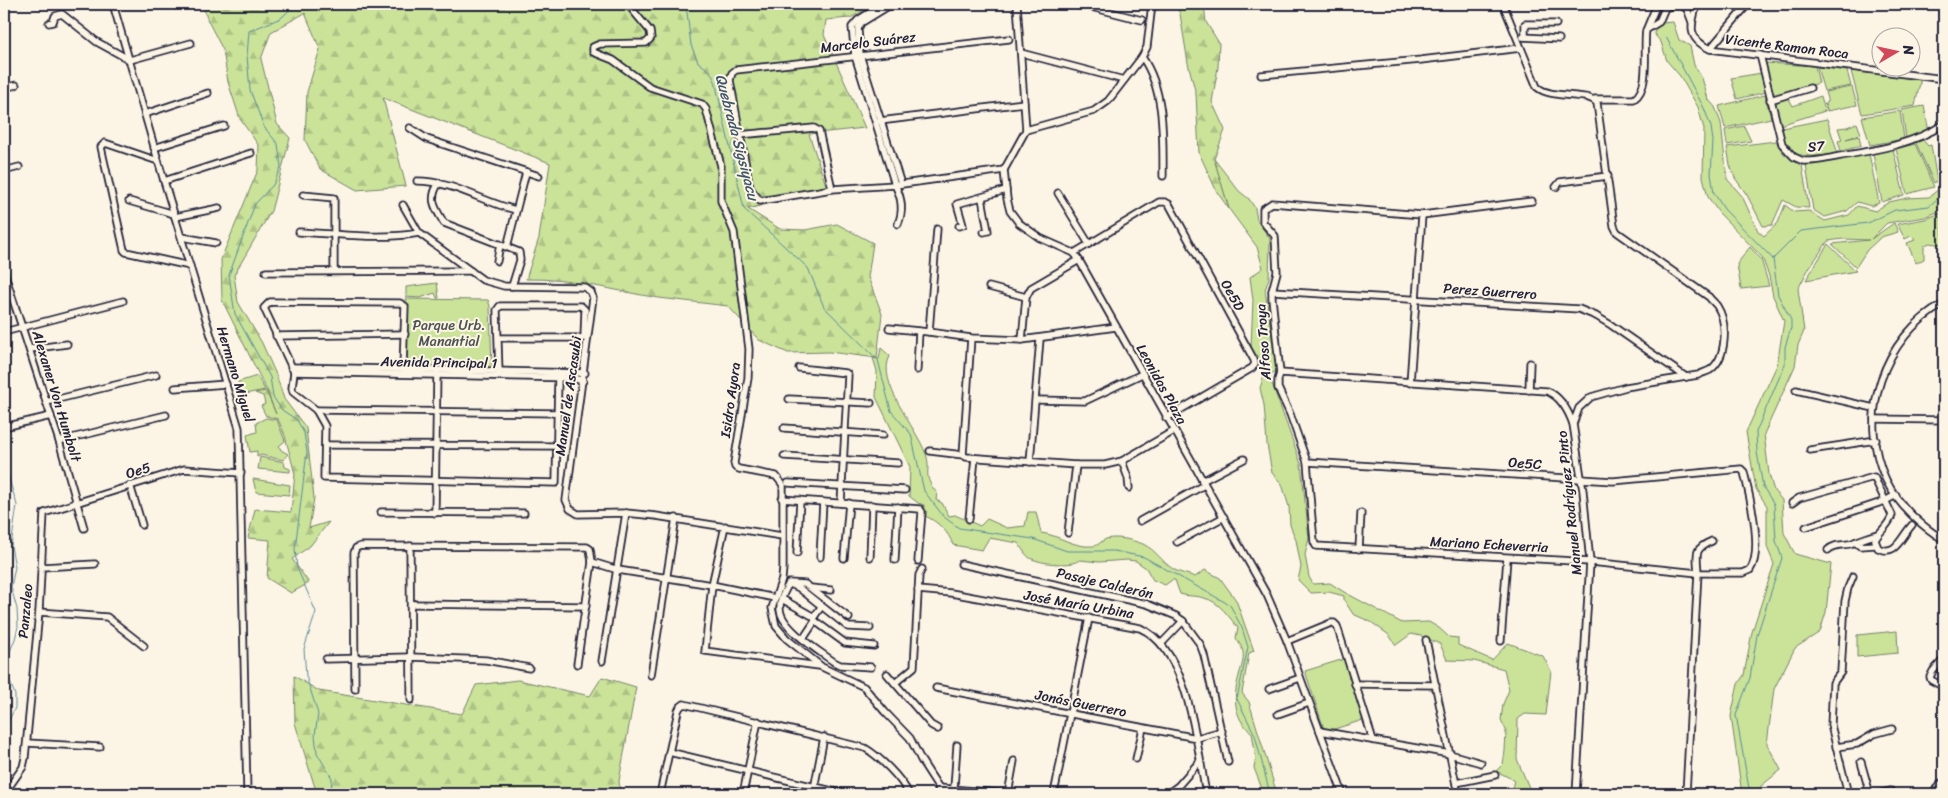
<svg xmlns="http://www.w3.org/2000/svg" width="1948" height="798" viewBox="0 0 1948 798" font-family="Sriracha,sans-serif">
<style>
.green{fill:#cae399;stroke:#76826a}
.forest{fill:url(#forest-firs);stroke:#76826a}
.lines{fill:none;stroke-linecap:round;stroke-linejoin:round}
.stream{stroke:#5a889d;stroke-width:1}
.minor-casing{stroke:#22223b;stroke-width:9}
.minor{stroke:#fcf5e5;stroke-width:5.5}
.labels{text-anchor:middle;stroke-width:4;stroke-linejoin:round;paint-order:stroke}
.street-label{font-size:14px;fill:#22223b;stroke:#fcf5e5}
.park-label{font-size:14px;fill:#4c5252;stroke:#fcf5e5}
.water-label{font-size:15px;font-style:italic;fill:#3e556c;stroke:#fcf5e5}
</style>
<defs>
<pattern id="forest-firs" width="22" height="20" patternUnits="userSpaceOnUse" patternTransform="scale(1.25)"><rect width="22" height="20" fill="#cae399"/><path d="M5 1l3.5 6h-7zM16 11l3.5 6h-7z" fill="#adc285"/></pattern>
</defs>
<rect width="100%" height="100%" fill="#fcf5e5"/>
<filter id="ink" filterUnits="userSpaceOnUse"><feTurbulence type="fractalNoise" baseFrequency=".02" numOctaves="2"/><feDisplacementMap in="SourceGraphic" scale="10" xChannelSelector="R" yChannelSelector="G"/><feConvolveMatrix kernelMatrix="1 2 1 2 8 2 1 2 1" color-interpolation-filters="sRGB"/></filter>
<g filter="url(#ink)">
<g class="green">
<path d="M1673,22L1679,40L1690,46L1694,65L1702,78L1708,99L1715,107L1721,123L1727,179L1742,196L1758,231L1764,236L1778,223L1785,205L1794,212L1809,211L1825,221L1849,215L1857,206L1875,211L1889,202L1907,198L1929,197L1944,185V209L1925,217L1887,223L1871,239L1894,223L1898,232L1881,237L1867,250L1856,267L1832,244L1869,240L1843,239L1828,241L1809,268L1798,289L1804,331L1798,345L1795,366L1764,434L1769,474L1774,491L1782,500L1784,533L1795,554L1831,564L1826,612L1820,632L1795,648L1774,689L1767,744L1781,770L1761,786L1757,794H1742L1731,716L1738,684L1744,675L1752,632L1774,564L1767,547V506L1756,489L1746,432L1777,365L1784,321L1773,296L1769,276L1762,257L1719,213L1708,197L1703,177L1704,129L1698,107L1680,76L1667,61L1661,42L1654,34L1655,29L1661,23Z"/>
<path d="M1765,63L1815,66L1819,83L1775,97Z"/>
<path d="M1817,67L1847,71L1851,86L1824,91Z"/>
<path d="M1851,71L1921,78L1915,106L1862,114Z"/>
<path d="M1762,73L1766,92L1737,99L1731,78Z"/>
<path d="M1852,87L1857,105L1827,111L1825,103L1828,102L1825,92Z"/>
<path d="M1765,95L1771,118L1725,128L1719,106Z"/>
<path d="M1821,96L1825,111L1780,125L1775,111V102L1788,97L1793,106Z"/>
<path d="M1924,106L1929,132L1906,139L1902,110Z"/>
<path d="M1900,111L1904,139L1870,145L1862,117Z"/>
<path d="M1827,119L1838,154C1822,155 1796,162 1785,144C1783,140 1783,132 1782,128Z"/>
<path d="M1857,123L1861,134L1846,139L1859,136L1861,146L1841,151L1838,141L1842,140L1838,128L1847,127Z"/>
<path d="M1744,126L1751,141L1727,145L1725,130Z"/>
<path d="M1923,140L1928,146L1931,145L1937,181L1934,183L1916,143Z"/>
<path d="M1776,141L1784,154L1802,165L1809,208L1796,207L1783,200L1772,225L1763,226L1747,195L1735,178L1730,165L1727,147Z"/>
<path d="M1915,144L1934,187L1907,194L1896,149Z"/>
<path d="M1893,149L1904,195L1882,202L1873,154Z"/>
<path d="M1869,154L1879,203L1871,206L1857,202L1847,211L1825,217L1813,210L1806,165Z"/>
<path d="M1214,159L1239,191L1249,199L1255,208L1257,220L1270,239L1269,278L1265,290L1277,371L1269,375L1301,464L1309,538L1305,555L1309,577L1313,584L1330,583L1344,592L1402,623L1429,622L1439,628L1449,637L1458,638V645L1492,660L1508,643L1543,656L1551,671L1546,715L1525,714L1518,719L1517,759L1530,790V794H1511L1514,780L1496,771L1503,764L1505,751L1506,730L1501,720L1503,704L1509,690L1504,669L1474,661L1447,660L1440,644L1421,636L1411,634L1396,645L1389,635L1371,622L1353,614L1344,600V596L1329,592L1311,593L1298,580L1301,567L1296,540L1290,525L1289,507L1282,484L1272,473L1267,444L1264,405L1260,388L1264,376L1251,347L1253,300L1250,277L1263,268L1257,247L1229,209Z"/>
<path d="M1941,213L1944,245L1929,243L1924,246V259L1916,263L1907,243L1915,240L1911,236L1905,239L1897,224L1925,219Z"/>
<path d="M1828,244L1856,271L1806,280Z"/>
<path d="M1750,247L1761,259L1769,286L1741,289L1737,264Z"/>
<path d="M437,283L439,298H437L435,293L420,298L406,297V287Z"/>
<path d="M406,299L488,300L490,306L492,368L406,367Z"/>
<path d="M881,348L890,356C876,382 916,427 926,454C932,471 921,475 937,493L936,500L942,503L949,516L955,515L980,526L987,519L1007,528L1025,526L1028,512H1036L1041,533C1059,535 1074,548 1093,546C1098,546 1101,541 1106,539C1118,536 1132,540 1143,544C1156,550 1162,562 1173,569C1179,573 1188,574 1195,577L1205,570L1220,578L1236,600L1254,651L1249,653L1242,693L1249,702L1277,794H1264L1254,768L1256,758L1252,733C1232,717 1233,695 1240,672C1242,665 1245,656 1242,649C1241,645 1238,642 1236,638L1238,628C1229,617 1219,601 1204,598C1196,595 1188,597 1180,594L1175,580H1172L1165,585L1153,580L1146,568L1136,561L1127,560L1099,562L1080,560C1071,567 1041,564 1030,558C1025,555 1021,547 1018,543L989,538L982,550L953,545C949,532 937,521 925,516L924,505L918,503L909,496L910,467L876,397L877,371L873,358L879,359Z"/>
<path d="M257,376L265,390L240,395L238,382Z"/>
<path d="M266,418L277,420L285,441L279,446L281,450L288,454L283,460L261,455L257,457V451L250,452L247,435L257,432L256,423Z"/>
<path d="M260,457L284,462L285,467L290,469V472L258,469Z"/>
<path d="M253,479L290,485L289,495L256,492Z"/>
<path d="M1897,631L1898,653L1857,657V635Z"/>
<path d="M1344,659L1363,720L1325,732L1305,671Z"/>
</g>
<g class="forest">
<path d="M202,4H877L850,18L826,20L824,35L865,128L809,134L827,188L748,209L780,229L805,230L837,224L873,243L868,277L882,314L877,358L829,352L788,353L759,340L728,306C705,303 682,301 659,298C614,291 572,278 526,279L539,238L550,163L383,98L406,186L357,190L320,169L305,140L307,92L320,49L305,13L271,32L261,59L277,124L290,138L271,211L234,275L238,302L262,343L277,377L284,399L306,428L314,498L309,528L329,522L310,546L292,559L309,583L291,593L267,578L270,540L248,538L255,509L291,512L295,474L285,436L278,419L266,416L261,406L265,404L263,396L255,393L266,391L276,414L267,391L222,300L221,259L258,170L259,146L240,119L228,82L223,50L208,21Z"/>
<path d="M1176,4H1204L1206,22L1219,43L1218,67L1212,102L1225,130L1214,159L1229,209L1217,192L1199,153L1196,94L1188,63L1180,14Z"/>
<path d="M294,676L319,691L462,714L476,685L518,680L590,696L602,677L636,687L619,781L620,794H317L295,723Z"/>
</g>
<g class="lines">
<g class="stream">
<path d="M296,4L281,18L249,31L247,56L250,90L264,127L278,144L281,167L273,185L255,204L229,275L235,314L270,377L273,397L282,410L297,420L304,433L307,452L295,549L297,568L316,612L304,649L306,676L318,714L315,735L317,753L332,778L331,794"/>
<path d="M686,4L691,45L698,62L710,71L715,81L744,209L808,268L824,307L878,360L891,411L911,434L924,491L944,517L959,528L1033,539L1067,551H1114L1144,557L1230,605L1242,628L1248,647L1237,699L1255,735L1270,794"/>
<path d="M1666,37L1704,108L1711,127L1713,141L1711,174L1714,193L1724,209L1773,259L1778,295L1791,320V328L1785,347V364L1756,432L1757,452L1763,487L1774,504L1776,541L1782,558L1757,635L1750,678L1736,715L1750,794"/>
<path d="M1773,259L1801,231L1868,223L1895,210L1929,206L1944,193"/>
<path d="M4,462L7,463L9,479L17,505L11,546L15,567L11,587L17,609L18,627L15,639L6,661L7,674L15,695V708L4,730L8,763L6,777L4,779"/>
</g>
<g class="minor-casing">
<g id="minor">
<path d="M113,4L164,181L239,428L247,794"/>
<path d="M630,4V7L650,31L651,38L646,43L600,44L593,47V52L613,60L650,87L702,104L706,109L721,166V201L734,232L749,349L748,378L734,463L735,467L739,469L776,476L783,485V568L782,579L772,608L776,626L787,639L822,667L864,687L885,712L910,738L921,760L939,788L937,794"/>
<path d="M883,4L858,20L852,27L855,56L895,185C902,198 904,210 898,224"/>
<path d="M892,4L861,23L858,29L860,55L901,184"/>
<path d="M1017,4L1026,130L1004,170L1007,199L1010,211L1019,223L1040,238L1074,253L1079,260L1267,595L1287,641L1343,794"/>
<path d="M1079,4L1142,20"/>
<path d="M1503,4L1537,87C1552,100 1588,91 1597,103L1614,226L1617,232L1709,297C1711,300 1715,303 1717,306C1728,323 1727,358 1710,370C1706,372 1702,373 1698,375L1626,387L1591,397L1579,408L1573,424L1583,491L1590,562L1576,794"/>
<path d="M1680,4L1687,9L1692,22"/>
<path d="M1697,4C1691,25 1686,38 1710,49L1944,79"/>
<path d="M49,23L53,22L55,16L62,14L97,42L130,60L191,43"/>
<path d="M1647,28L1657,4"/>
<path d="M1523,37L1559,39"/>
<path d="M1525,37V24H1556"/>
<path d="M1710,49L1748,4"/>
<path d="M1021,53L1124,80"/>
<path d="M1760,55L1782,144L1794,157L1803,161C1816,162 1829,158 1841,156C1876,150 1914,144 1944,124"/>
<path d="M1142,57C1165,90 1163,137 1163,176"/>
<path d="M1261,75L1421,60L1521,48"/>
<path d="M4,88L16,85"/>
<path d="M1595,99H1634C1651,88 1643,48 1646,30L1659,22L1665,8L1675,4"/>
<path d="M1770,100L1810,88"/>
<path d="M145,114L208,93"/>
<path d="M880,121L1024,103"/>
<path d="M410,128L427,139L539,176"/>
<path d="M1026,130L1094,111L1108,101L1142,57L1147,47L1152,4"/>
<path d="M739,135L814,128L819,131L832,189"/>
<path d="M154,148L224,126"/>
<path d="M158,161L105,143L101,147L124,250L126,252L190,266"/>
<path d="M1004,170L895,185L832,189L760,201L750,188L730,80L732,73L736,70L1009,39"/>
<path d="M4,171L19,167"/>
<path d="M164,181L251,153"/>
<path d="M417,181C453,181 482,202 516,210"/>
<path d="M439,183C428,199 435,208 444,223L519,252L520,260L512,286"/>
<path d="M1556,187L1560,182L1608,176"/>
<path d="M1058,193L1089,244"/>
<path d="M303,195L334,198V271"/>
<path d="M982,198L988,231L984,232"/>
<path d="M129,201L174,214"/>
<path d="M403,205L419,233L483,280L504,286L584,287L591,292L593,298L566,500L570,509L578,514L626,513L656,516L782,536"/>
<path d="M175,217L219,208"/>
<path d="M959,226L963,225L957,204L1006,190"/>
<path d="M937,229L929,332L971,338L1022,340L1116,327"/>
<path d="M299,232C338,234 380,240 419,233"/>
<path d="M182,237L216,243"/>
<path d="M507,247L526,172"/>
<path d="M1074,253L1159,202H1165L1169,204L1254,360L1255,364L1252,368L1166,418"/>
<path d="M497,261L500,244"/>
<path d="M4,272L59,441L84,528"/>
<path d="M266,272L471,271"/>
<path d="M989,287L1026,297"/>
<path d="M1272,291L1579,309L1596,316L1611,325L1686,377"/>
<path d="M1944,304C1883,336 1856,417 1886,480C1898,505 1921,526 1944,540"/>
<path d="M889,328L929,332"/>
<path d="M4,332L123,301"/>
<path d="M276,336L405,334"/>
<path d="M498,338H584L585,310L581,306H500L497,310L499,373"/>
<path d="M1022,340L1026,297L1031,288L1079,260"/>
<path d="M30,349L67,344"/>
<path d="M291,367L585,373"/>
<path d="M403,368L405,306L400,303L270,302L264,308L294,372L292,388L293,392L316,410L325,426L324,478L556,483L558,377"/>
<path d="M799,368L846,373L848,375L841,503"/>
<path d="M917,370L919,331"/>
<path d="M294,372L573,378L583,381"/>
<path d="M1280,373L1547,391C1561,397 1568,410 1573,424"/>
<path d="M1410,383L1422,215"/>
<path d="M175,388L226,384"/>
<path d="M1529,390L1530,363"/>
<path d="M1796,390L1874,408"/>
<path d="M789,399L871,403"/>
<path d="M1036,400L1085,401L1142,374"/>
<path d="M46,402L156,375"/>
<path d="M316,410L558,413"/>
<path d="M1874,419L1944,420"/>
<path d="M4,427L51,416"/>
<path d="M784,428L883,435"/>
<path d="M59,441L166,415"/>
<path d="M325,445L557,446"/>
<path d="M1810,450L1876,440"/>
<path d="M930,451L963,455L966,457L1076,465H1105L1122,461L1174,431"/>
<path d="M963,455L971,338"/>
<path d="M784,456L898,463"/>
<path d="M1122,461L1128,478L1129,488"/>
<path d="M1030,462L1040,339"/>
<path d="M1307,462L1613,481L1741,469L1744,472C1749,494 1764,550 1750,570L1743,573H1698L1590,562L1316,546L1314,542L1307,462L1290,414L1278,388V380L1280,373L1272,298V291L1277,272L1275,236L1263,222V209L1272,203L1422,215L1532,201"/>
<path d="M1202,481L1244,459"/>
<path d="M788,483L905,490"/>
<path d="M130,485L142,525"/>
<path d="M782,499L920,509L922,512L918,561"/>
<path d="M1792,503L1799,498L1874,477L1892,515C1889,526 1880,530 1875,540L1878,548C1896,557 1901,537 1912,525"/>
<path d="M381,512L524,513"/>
<path d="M435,513L437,370"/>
<path d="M969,519L975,458"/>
<path d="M1140,521L1204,485"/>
<path d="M725,526L712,585L705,651L819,666"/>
<path d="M1806,527L1885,501L1896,495"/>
<path d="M1068,533L1076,465"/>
<path d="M1177,542L1224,517"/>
<path d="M1855,542L1860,546L1875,545"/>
<path d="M410,546L411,700"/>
<path d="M1359,549L1361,513"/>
<path d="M1828,550C1836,542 1846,547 1855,542C1862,539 1870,536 1878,534"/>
<path d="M797,553L800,500"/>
<path d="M820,557L823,502"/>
<path d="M870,557L872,505"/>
<path d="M844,558L849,503"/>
<path d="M895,560L898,507"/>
<path d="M592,562L618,570L712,585L775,598"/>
<path d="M961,564L1147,604L1176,616L1183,621L1200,644L1204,655L1228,762"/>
<path d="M42,567L95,564"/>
<path d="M790,584L799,588L848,627L870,628"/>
<path d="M811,588L831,590"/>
<path d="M918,590L951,593L1140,628C1189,649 1197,747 1206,794"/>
<path d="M782,599L814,617"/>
<path d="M411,604L586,606"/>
<path d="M821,607L814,617L815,621L845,643L874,646"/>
<path d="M39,612L107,617L144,646"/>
<path d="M4,616L5,626L4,640"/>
<path d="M849,618L805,584L789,583C785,591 779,600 780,609C781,628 819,651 834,662L840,665L871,667"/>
<path d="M803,639L815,621"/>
<path d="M1426,640L1458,794"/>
<path d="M1287,641L1331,623H1334L1337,626L1373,740"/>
<path d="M1501,641L1507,558"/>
<path d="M1162,643L1183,621"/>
<path d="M326,659L411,657L486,660L529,668"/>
<path d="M1944,659L1933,671L1930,677L1931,680L1944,687"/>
<path d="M602,661L626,513"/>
<path d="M887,674L931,725L938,729"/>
<path d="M651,675L676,518"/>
<path d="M895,683L914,667L919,575L922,569"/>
<path d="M1355,684L1436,685"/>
<path d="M936,688L1197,738L1222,731"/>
<path d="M355,689L354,553L356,548L361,546L587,547L590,549L592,562L577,664"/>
<path d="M1269,689L1300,678"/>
<path d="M1278,714L1309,703"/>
<path d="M1320,731L1450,754L1481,763"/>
<path d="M27,743L100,747"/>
<path d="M1836,747L1857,744L1874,734L1892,729"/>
<path d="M669,752L845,794"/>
<path d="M1136,759L1143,728"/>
<path d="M1861,762L1870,794"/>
<path d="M1456,783L1495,775"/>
<path d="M939,788L1013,794"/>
<path d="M954,788L957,745"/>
<path d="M192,793V794"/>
<path d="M4,794L23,767L25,758L39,612L44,513L184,469L241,473"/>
<path d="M660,794L678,711L680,707L684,704L865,748C880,757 901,778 909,794"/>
<path d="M743,794L758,721"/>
<path d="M813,794L824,737"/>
<path d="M1008,794L1014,761"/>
<path d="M1054,794L1089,618"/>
<path d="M1167,794L1178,786L1200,761"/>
<path d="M1686,794L1698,573C1697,554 1693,549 1712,541"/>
<path d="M1848,794L1831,725L1833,683L1841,672L1845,601L1848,588L1853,576"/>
<path d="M1878,794L1891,791"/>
<path d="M1931,794L1944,781"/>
</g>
</g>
<use href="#minor" class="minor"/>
</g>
</g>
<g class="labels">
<g class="street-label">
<text transform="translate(868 42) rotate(-7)" y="5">Marcelo Suárez</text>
<text transform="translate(1787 46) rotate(7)" y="5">Vicente Ramon Roca</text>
<text transform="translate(1816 146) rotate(-5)" y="5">S7</text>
<text transform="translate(1490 291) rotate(4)" y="5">Perez Guerrero</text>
<text transform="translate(1233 295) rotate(61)" y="5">Oe5D</text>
<text transform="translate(1263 342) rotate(-94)" y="5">Alfoso Troya</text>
<text transform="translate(439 362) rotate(1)" y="5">Avenida Principal 1</text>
<text transform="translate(236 374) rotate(73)" y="5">Hermano Miguel</text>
<text transform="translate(1162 384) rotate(61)" y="5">Leonidas Plaza</text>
<text transform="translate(57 396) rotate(73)" y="5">Alexaner Von Humbolt</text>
<text transform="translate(568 396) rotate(-82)" y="5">Manuel de Ascasubi</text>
<text transform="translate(730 400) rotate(-82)" y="5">Isidro Ayora</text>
<text transform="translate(1525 463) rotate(4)" y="5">Oe5C</text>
<text transform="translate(138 470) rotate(-17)" y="5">Oe5</text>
<text transform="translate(1569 503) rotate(-96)" y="5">Manuel Rodríguez Pinto</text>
<text transform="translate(1489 544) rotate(3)" y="5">Mariano Echeverria</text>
<text transform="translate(1105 583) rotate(13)" y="5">Pasaje Calderón</text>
<text transform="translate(1079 604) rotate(10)" y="5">José María Urbina</text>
<text transform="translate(25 611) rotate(-85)" y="5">Panzaleo</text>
<text transform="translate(1081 703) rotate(11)" y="5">Jonás Guerrero</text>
</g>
<g class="park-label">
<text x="449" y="330">Parque Urb.<tspan x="449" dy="16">Manantial</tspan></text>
</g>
<g class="water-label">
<text transform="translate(737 137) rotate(75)" y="5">Quebrada Sigsiyacu</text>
</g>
</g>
<rect width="1948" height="798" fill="none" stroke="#fcf5e5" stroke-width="20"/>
<rect x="10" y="10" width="1928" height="778" fill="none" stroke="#22223b" stroke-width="2" filter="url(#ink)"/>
<g transform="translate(1896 52) rotate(81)"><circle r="24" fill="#fcf5e5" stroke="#a5a1a1"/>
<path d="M0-4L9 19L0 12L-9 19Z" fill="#d1495b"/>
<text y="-8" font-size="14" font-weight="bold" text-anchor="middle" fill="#22223b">N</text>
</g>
</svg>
